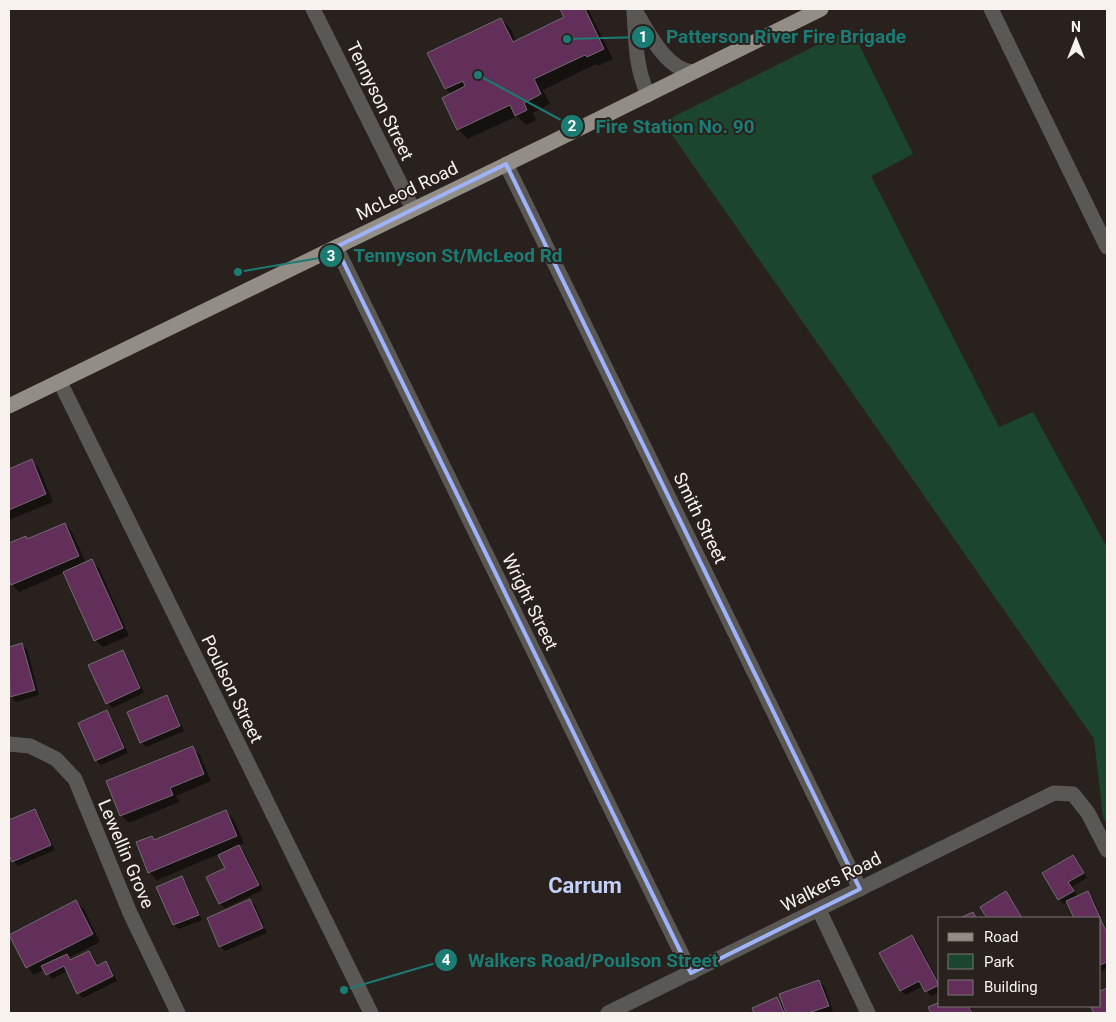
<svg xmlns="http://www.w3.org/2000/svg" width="1116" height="1022" viewBox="0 0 1116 1022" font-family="Roboto,sans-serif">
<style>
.green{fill:#1c452d}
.shadow{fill:#0007}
.building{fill:#612f59;stroke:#736a71}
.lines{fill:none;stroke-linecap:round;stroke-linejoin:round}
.street{stroke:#5a5855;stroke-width:15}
.primary{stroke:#928e86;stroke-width:15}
.marked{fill:none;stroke:#9fb3fd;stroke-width:4;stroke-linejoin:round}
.labels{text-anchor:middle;stroke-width:4;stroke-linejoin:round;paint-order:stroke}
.street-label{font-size:18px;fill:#f8f2ef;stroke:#29211d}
.district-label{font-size:22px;font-weight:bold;fill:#c3d0fa;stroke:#29211d}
.leader{fill:none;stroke:#1b7c74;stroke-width:2}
.callout-dot{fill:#1b7c74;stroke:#29211d;stroke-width:2}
.mark-label{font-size:15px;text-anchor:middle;font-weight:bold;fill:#fff}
.callout-label{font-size:19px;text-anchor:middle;font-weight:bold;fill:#1b7c74;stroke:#29211d;stroke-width:4;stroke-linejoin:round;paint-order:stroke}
</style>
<rect width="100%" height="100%" fill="#29211d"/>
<path class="green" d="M851,28L913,154L871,176L999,427L1033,412L1107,547V825L1103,818L1094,739L663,122Z"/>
<g class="shadow">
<path d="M562,9H588L613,59L598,66L596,64L543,90L550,104L533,113L536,120L526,125L517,116L468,139L458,129L452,94L446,89L429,54L501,19L511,29L516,42L566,18Z"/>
<path d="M32,461L39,468L53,502L9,520V470Z"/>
<path d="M65,524L72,532L86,563L92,561L99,568L129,636L103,647L95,640L65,572L19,592L12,584L9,577V544L25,537L28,540Z"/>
<path d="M22,645L27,649L39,695L16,702L11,697L9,689V648Z"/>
<path d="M123,651L127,656L144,693L112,708L107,703Z"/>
<path d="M167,697L171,702L184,731L146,747L141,742Z"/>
<path d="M107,711L111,716L128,753L101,765L96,760Z"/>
<path d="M192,747L200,755L211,781L176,796L179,802L129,823L121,815Z"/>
<path d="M35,810L39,815L55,850L18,866L13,861L9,852V821Z"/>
<path d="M226,811L233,819L244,843L238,846L244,851L263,890L225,908L220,904L208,878L227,869L219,854L157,880L149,872L151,837L155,841Z"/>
<path d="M1073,857L1078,861L1087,878L1072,887L1078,897L1088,893L1093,898L1107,930V968L1102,971L1100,968V918H1076L1068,902L1064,904L1059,900L1044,874Z"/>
<path d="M181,877L186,882L202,920L179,929L174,925L158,887Z"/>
<path d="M1005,893L1010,898L1023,918H988L982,907Z"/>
<path d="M250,900L255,905L267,933L225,951L220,946Z"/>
<path d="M76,902L84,909L100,942L69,957L72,960L89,952L94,957L98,966L105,963L110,967L117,981L83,998L78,993L68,971L52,979L45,969L34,975L27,967Z"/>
<path d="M912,936L917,941L940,984V992L931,996L923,986L906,995L901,991L881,953Z"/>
<path d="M819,981L824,986L833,1011L826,1013H756L754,1009L777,999L785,1007Z"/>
<path d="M1107,989V1013H1095L1092,1006H1100V992Z"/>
<path d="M940,1006H970L973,1013H932L930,1008Z"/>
</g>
<g class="building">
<path d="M560,9H585L604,49L587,57L585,55L534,79L541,94L524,103L527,110L515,116L510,105L457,130L442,98L465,86L463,81L445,89L427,53L501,18L513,42L564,17Z"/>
<path d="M32,459L46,494L9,510V469Z"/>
<path d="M65,523L79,556L11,585L9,580V543L26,536L27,539Z"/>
<path d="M92,559L123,628L94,641L63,572Z"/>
<path d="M22,643L35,690L10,697L9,647Z"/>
<path d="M123,650L140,688L106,704L88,665Z"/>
<path d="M167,695L180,726L140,743L127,712Z"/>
<path d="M107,710L124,748L95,761L78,723Z"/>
<path d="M193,746L204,774L170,788L173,795L120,816L106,781Z"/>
<path d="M35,809L51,845L12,862L9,855V820Z"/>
<path d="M226,810L237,836L148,873L136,842L152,836L154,840Z"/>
<path d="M239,845L259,885L219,904L206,877L225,868L218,855Z"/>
<path d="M1073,855L1084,873L1068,882L1074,891L1058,900L1042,873Z"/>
<path d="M182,876L199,915L173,925L156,887Z"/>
<path d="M1006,891L1022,918H987L980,907Z"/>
<path d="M1088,891L1107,933V962L1100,965V918H1074L1066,901Z"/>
<path d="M250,899L263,928L219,947L207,918Z"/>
<path d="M76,900L93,934L26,968L9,935Z"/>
<path d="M973,912L976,918H960Z"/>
<path d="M912,935L939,985L925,992L919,981L900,991L879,953Z"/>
<path d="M89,951L97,966L106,961L113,976L77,994L64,966L46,975L41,966L67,954L70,960Z"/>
<path d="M819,980L829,1006L808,1013H786L779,994Z"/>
<path d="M1107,988V1013H1094L1090,1006H1100V991Z"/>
<path d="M777,997L784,1013H754L752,1008Z"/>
<path d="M940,1002V1006H968L972,1013H931L928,1007Z"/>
</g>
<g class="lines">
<g class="street">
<path d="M313,9L413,209"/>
<path d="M634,9C647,30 666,70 693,72"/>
<path d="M991,9L1107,247"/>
<path d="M634,11C636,41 635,66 648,95"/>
<path d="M506,164L860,889"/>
<path d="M336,247L691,973"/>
<path d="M60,382L371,1013"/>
<path d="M9,744L30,746L56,759L75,779L130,913L178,1013"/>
<path d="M819,910L868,1013"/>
<path d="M608,1013L1054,793L1073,794L1088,813L1107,850"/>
</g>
<path class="primary" d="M9,406L548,144L821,9"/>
</g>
<path class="marked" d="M506,164L860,889L691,973L336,247Z"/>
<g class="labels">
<g class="street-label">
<text transform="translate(380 101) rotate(64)" y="6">Tennyson Street</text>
<text transform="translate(407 191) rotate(-26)" y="6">McLeod Road</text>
<text transform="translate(700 518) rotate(64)" y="6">Smith Street</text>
<text transform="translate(530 602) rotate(64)" y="6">Wright Street</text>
<text transform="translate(232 689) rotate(64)" y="6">Poulson Street</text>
<text transform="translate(126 854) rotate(67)" y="6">Lewellin Grove</text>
<text transform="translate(831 882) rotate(-27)" y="6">Walkers Road</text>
</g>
<g class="district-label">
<text x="585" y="893">Carrum</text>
</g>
</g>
<path class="leader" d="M567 39L643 37M478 75L572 126M238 272L331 256M344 990L446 960"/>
<g class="callout-dot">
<circle cx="567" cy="39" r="5"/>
<circle cx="478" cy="75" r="5"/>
<circle cx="238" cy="272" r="5"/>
<circle cx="344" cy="990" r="5"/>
<circle cx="643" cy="37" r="12"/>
<circle cx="572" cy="126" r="12"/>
<circle cx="331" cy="256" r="12"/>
<circle cx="446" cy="960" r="12"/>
</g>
<g class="mark-label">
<text x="643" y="42">1</text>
<text x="572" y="131">2</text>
<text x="331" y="261">3</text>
<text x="446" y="965">4</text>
</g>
<g class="callout-label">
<text x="786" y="43">Patterson River Fire Brigade</text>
<text x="675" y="133">Fire Station No. 90</text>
<text x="458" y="262">Tennyson St/McLeod Rd</text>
<text x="593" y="967">Walkers Road/Poulson Street</text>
</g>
<rect width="1116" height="1022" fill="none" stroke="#f8f2ef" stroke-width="20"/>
<rect x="938" y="917" width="162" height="90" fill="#29211d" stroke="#7c7571"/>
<rect x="948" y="933" width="25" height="8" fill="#928e86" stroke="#7c7571"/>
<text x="984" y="942" font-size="15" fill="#f8f2ef">Road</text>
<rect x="948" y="954" width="25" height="15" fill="#1c452d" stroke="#7c7571"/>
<text x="984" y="967" font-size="15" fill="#f8f2ef">Park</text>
<rect x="948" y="980" width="25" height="15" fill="#612f59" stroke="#7c7571"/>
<text x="984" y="992" font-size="15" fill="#f8f2ef">Building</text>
<g transform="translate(1076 40)" stroke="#29211d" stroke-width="4" paint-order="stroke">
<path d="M0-4L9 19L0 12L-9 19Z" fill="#f8f2ef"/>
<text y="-8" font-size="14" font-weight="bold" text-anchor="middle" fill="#f8f2ef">N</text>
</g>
</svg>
